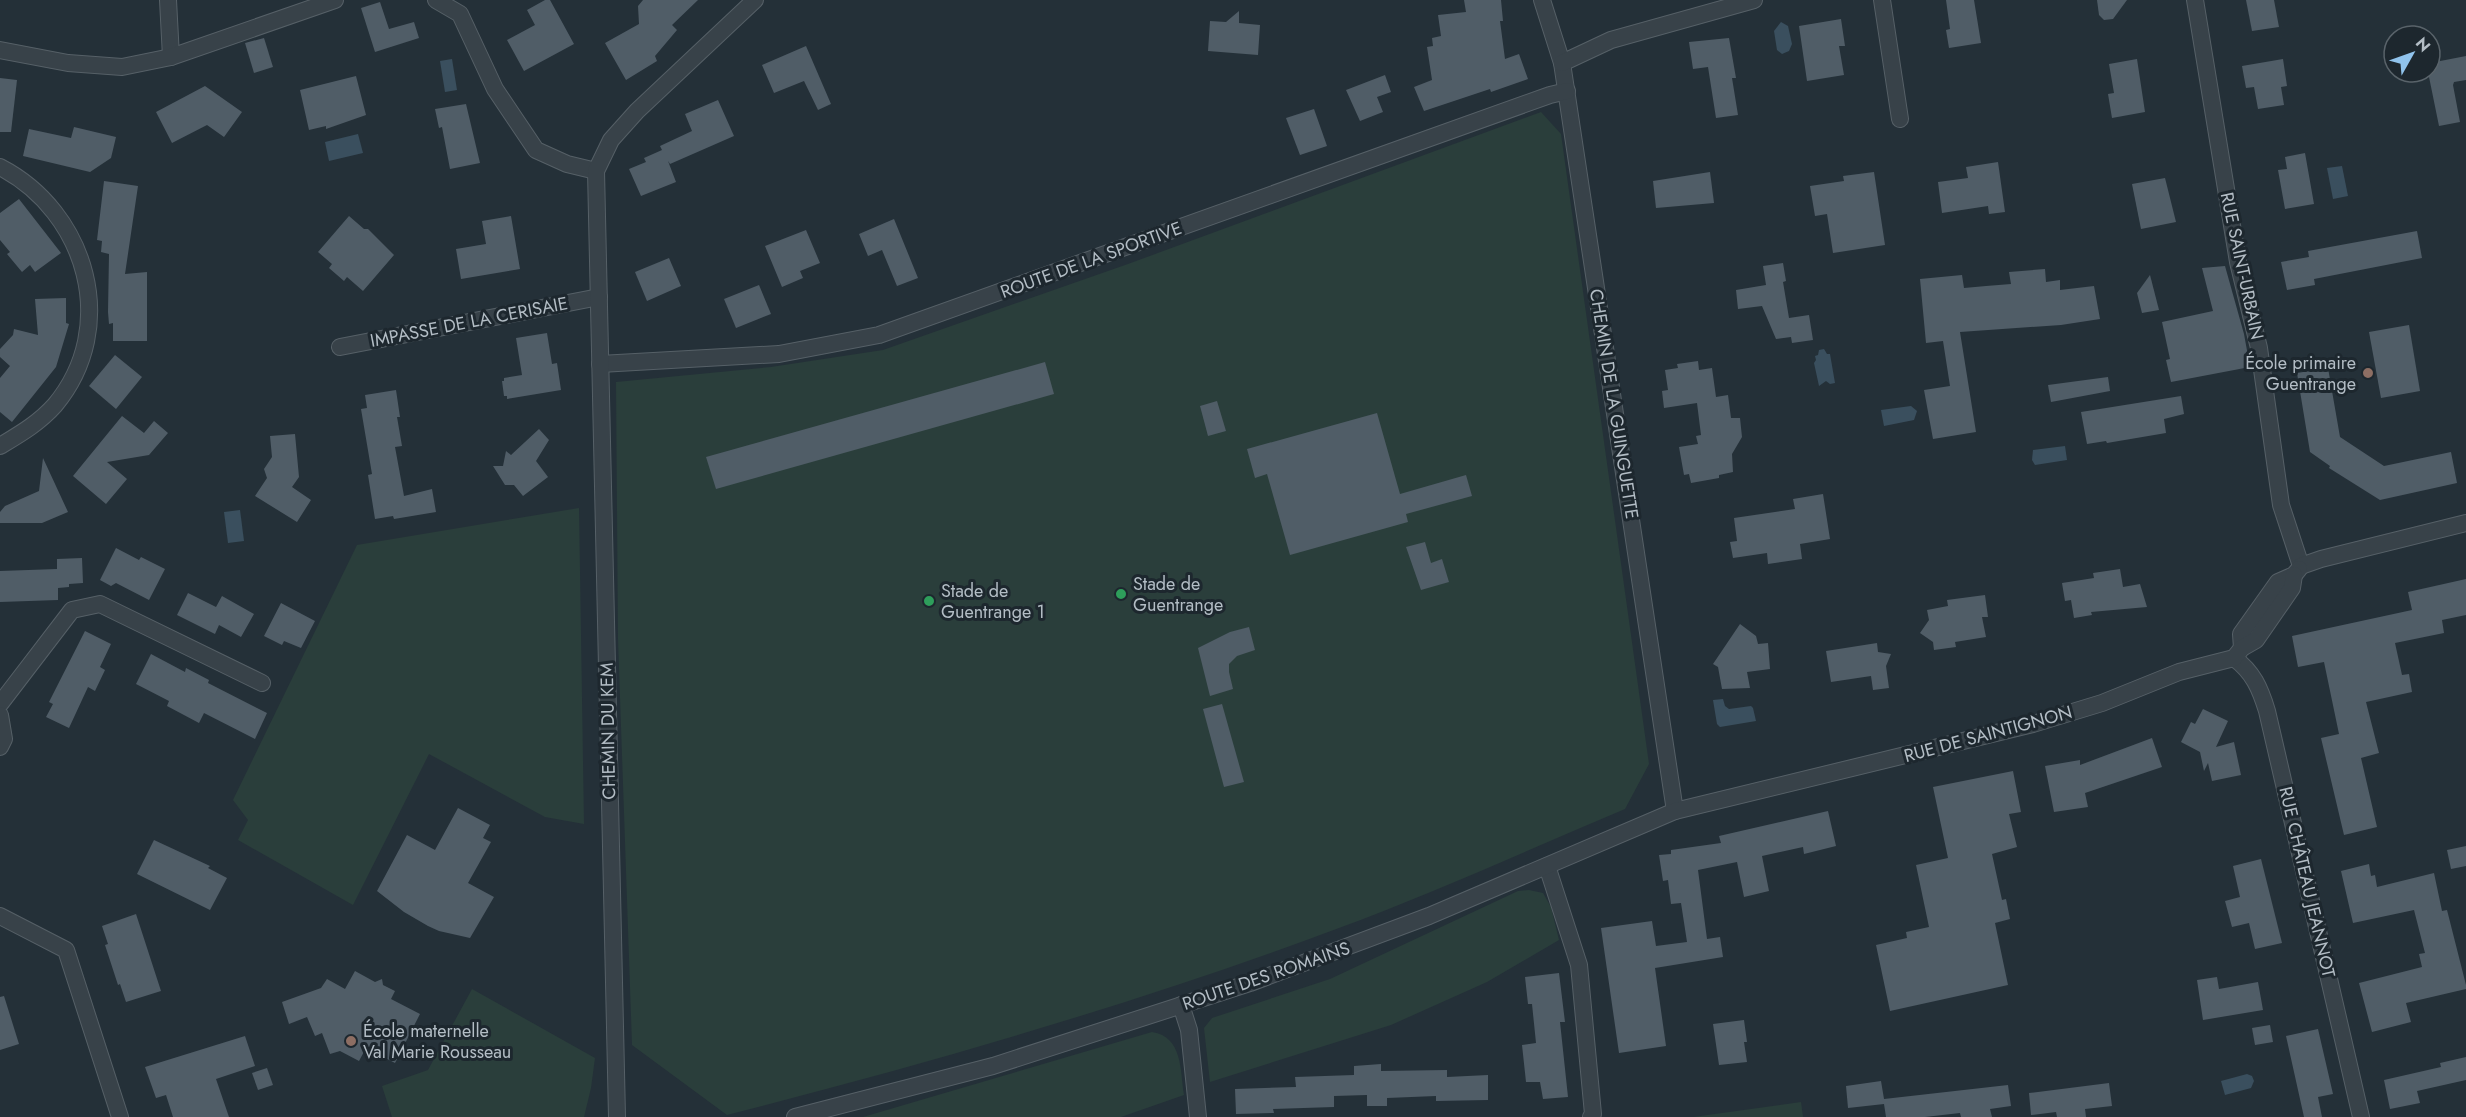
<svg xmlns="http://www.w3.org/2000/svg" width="2466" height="1117" viewBox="0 0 2466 1117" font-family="Jost,sans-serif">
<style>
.green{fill:#2a3e3b}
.water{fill:#3a4f5e}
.building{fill:#505d67}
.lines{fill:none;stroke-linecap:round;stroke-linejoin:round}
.street-casing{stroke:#566067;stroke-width:18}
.street{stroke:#384249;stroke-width:16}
.education-dot{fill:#8d6e63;stroke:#1d272e;stroke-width:2}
.leisure-dot{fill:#2e9e5b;stroke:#1d272e;stroke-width:2}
.labels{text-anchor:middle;stroke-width:6;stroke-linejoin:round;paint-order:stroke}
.street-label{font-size:18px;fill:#b3bdc5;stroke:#1d272e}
.poi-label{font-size:18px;fill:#b3bdc5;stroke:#1d272e;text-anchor:start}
</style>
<rect width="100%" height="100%" fill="#243038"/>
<g class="green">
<path d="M1541,112L1561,134L1649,764L1625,809C1530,849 1436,892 1339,928C1139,1003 933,1062 727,1115L632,1045L618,639L616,382L771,367L883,350L1128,264Z"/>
<path d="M579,508L584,824L545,817L429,754L353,905L238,840L248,820L233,800L357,545Z"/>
<path d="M1529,890L1543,893L1551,907L1559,940L1487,982L1391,1025L1210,1082L1204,1028L1212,1018L1330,979L1518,891Z"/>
<path d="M472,989L595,1058L591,1088L584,1117H392L382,1086L428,1070Z"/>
<path d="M1152,1032C1183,1037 1180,1070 1184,1095L1121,1117H863Z"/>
<path d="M1801,1102L1803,1117H1693Z"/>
</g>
<g class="water">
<path d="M1781,22L1788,26L1792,44L1789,51L1782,54L1777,50L1774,31Z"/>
<path d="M452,59L457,90L445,92L440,61Z"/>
<path d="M358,134L363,153L329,161L325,142Z"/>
<path d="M2342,166L2348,196L2333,199L2327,168Z"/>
<path d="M1824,349L1827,354H1830L1835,383L1830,384L1826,381L1819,386L1814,363L1816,360L1815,356L1818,355L1819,350Z"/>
<path d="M1911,406L1917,411L1914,420L1884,426L1881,410Z"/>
<path d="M2065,446L2067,460L2035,465L2032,460L2033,450Z"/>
<path d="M240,510L244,541L228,543L224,512Z"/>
<path d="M1723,699L1725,706L1729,709L1751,706L1753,708L1756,721L1720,727L1717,724L1713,700Z"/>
<path d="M2247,1074L2252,1076L2254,1081L2251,1088L2225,1095L2221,1081Z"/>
</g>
<g class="building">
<path d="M545,0H550L574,44L524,71L507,40L535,25L527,10Z"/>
<path d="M643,0H698L672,25L677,30L655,56L657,61L626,80L605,43L639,24L638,6Z"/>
<path d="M1464,0H1501L1503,21H1500L1505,59L1519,54L1528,79L1491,92L1490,89L1424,111L1414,87L1432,80L1427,47L1433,46L1432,38L1441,36L1438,15L1466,12Z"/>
<path d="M1946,0H1974L1981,43L1949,48L1946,30L1950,29Z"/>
<path d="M2097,0H2127L2113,19L2104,20L2099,15Z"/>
<path d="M2246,0H2274L2279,27L2252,31Z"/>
<path d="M380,2L389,29L414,22L419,38L375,52L361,8Z"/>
<path d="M1239,11V23L1260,25L1258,55L1208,51L1210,21L1226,22Z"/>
<path d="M1841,19L1845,46H1839L1844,75L1807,81L1799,26Z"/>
<path d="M264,38L273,67L254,73L245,43Z"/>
<path d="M1729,38L1736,78H1732L1738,115L1716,118L1708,67L1693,69L1689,42Z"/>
<path d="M806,46L831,104L818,110L804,81L774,93L762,65Z"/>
<path d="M2466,56V80L2454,82L2453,85L2460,122L2439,126L2428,72L2430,63Z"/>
<path d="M2137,59L2145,112L2112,118L2108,94L2114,93L2109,64Z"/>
<path d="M2283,59L2287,86L2281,87L2284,105L2258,109L2254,87L2246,88L2242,66Z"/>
<path d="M1385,75L1391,92L1377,97L1383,112L1360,121L1346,90Z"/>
<path d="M356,76L366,115L326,129V126L309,130L300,90Z"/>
<path d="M0,78L17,80L11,132H0Z"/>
<path d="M205,86L242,112L224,137L207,125L172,143L156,112Z"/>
<path d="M718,100L734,136L670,164L668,161L676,182L641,196L629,169L646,162L644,158L662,150L660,146L692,131L685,114Z"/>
<path d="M466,104L480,163L450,169L442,127L439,128L435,109Z"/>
<path d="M1314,109L1327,146L1300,155L1286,118Z"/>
<path d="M74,127L116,137L111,158L90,172L23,156L29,129L71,138Z"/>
<path d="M2305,153L2314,204L2285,209L2278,170L2287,169L2285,157Z"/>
<path d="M1998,162L2005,212L1989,214L1988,206L1942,213L1938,182L1968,178L1966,167Z"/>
<path d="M1710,172L1714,203L1656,208L1653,181Z"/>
<path d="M1874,172L1885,245L1833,253L1827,214L1815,216L1810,186L1844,181L1843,176Z"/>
<path d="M2165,178L2176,222L2141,229L2132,184Z"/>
<path d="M104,181L138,186L125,274L147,272V341H113V323L109,324L108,312L109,254L101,252L102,241L97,240Z"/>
<path d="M19,199L61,253L35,272L30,265L22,272L7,254L10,252L0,240V213Z"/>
<path d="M349,216L364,229H368L394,255L363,291L347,277L344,281L329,268L332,264L318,252Z"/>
<path d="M511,216L520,269L461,279L456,249L486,244L482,221Z"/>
<path d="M894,219L918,278L897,286L882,250L868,256L859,234Z"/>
<path d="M806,230L820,263L800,271L803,278L782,287L765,246Z"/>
<path d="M2417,231L2422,258L2314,279L2315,285L2287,290L2281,262L2309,257L2308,251Z"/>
<path d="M669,258L681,286L647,301L635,272Z"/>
<path d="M1783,263L1786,281L1783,282L1789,318L1809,315L1813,340L1792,343L1791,337L1776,339L1762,306L1738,309L1736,290L1766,285L1763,266Z"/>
<path d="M2225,266L2244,334L2250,367L2171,382L2166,360L2170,359L2162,322L2213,311L2202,268Z"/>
<path d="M2045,269L2046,282L2060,280V290L2094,286L2100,319L2061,325L1960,332L1976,432L1933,439L1924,390L1950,386L1943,341L1926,343L1920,279L1962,275L1964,288L1986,286L2011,284L2009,272Z"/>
<path d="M2150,275L2159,310L2142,313L2137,293Z"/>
<path d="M759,285L771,314L736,328L724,299Z"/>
<path d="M66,298V323L69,324L56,367L12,422L0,412V378L10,366L0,357V349L13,335L14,329L38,335L35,299Z"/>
<path d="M2409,325L2420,391L2381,398L2369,332Z"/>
<path d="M547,333L552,364L557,363L561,390L507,399V396H504L502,381H504V378L522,375L516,338Z"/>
<path d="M115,355L142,377L116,409L89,386Z"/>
<path d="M1698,361L1699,370L1712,368L1716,397L1728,395L1731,418H1740L1742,437L1732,454L1733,472L1719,475V478L1691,483L1689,474L1684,475L1679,447L1698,444L1696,436L1701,435L1697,403L1664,408L1662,391L1668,390L1665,370L1678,368L1677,364Z"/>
<path d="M1045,362L1054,394L716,489L706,457Z"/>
<path d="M2328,368L2340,437L2384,466L2451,452L2457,483L2380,500L2329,468L2330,466L2310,452L2297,373Z"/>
<path d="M2108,377L2110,391L2051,402L2048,385Z"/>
<path d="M396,390L400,417H397L402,446L395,447L404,496L432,489L436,512L394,519L393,516L375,519L368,475L372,474L361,409L367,408L365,395Z"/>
<path d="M2181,396L2184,414L2164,419L2166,433L2107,443L2106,441L2087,444L2081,412Z"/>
<path d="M1217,401L1226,431L1208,436L1200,406Z"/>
<path d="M1377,413L1400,494L1466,475L1472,496L1406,514L1408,522L1290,555L1267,474L1255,478L1247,449Z"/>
<path d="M122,416L144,433L154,421L168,433L149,455L107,462L127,479L106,504L73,476Z"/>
<path d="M539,429L549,440L536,461L548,477L523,496L514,485H505L493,466H503L506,451L511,455Z"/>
<path d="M295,434L299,477L292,487L311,500L297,522L255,496L267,478L264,469L272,457L270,436Z"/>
<path d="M43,458L68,512L42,523H0V512L5,506L39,491Z"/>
<path d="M1823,494L1830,539L1800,544L1802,559L1768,564L1767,553L1733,558L1730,542L1737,541L1734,518L1795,509L1793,499Z"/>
<path d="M1425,542L1431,563L1442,559L1449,582L1421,590L1406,547Z"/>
<path d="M116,548L139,560L141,557L165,569L149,600L116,583L111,586L100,580Z"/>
<path d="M82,558L83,583L69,584V587L58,588V600L0,602V571L57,569V559Z"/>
<path d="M2120,569L2123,587L2140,584L2147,607L2091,612L2092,615L2074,618L2071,600L2065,601L2062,583L2094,578L2093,573Z"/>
<path d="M2466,579V615L2442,620L2444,633L2395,643L2402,675L2409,674L2412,692L2366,702L2379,753L2361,758L2377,827L2344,835L2321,738L2339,734L2324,662L2298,667L2292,636L2412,610L2408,592Z"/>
<path d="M188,593L216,607L222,596L254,614L241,637L219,625L215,634L177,615Z"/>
<path d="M1985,595L1988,617H1982L1986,637L1955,642L1956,647L1934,650L1933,642L1920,633L1929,620L1927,610L1948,606L1947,600Z"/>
<path d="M281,603L315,621L301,648L284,641L282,645L264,636Z"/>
<path d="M1740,624L1756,636L1758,644L1768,643L1770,669L1747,672L1750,688L1722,689L1718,667L1713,664Z"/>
<path d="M1249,627L1255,650L1237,656L1229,664V672L1233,689L1210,696L1198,648L1230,632Z"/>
<path d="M85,631L111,644L100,667L105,670L95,691L88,687L69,728L46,717L53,704L49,702Z"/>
<path d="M1877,643L1878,652L1891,654L1886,666L1889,688L1873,690L1871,676L1831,682L1826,651Z"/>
<path d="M151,654L185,672L186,668L209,680L208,683L267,713L255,739L204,713L199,723L167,706L169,701L136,684Z"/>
<path d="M1222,704L1244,782L1224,787L1203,709Z"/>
<path d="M2203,709L2228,721L2216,747L2234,742L2241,775L2212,781L2208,763L2204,771L2200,752L2181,742L2191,722L2195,724Z"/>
<path d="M2152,738L2162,767L2085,793L2088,807L2054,812L2045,766L2080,760V765Z"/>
<path d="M2013,771L2021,812L2009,814L2017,847L1992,854L2002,900L2006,899L2010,919L1995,923L2008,985L1890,1011L1876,945L1907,938L1906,932L1929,927L1916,865L1948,858L1933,787Z"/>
<path d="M458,808L490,825L483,838L491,842L468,883L494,897L470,938L439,931L428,926L404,912L377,891L407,835L435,850Z"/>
<path d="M1828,811L1836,846L1804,854L1803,847L1762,856L1769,891L1744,897L1737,862L1698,870L1707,939L1720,937L1723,957L1655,968L1666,1046L1619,1053L1601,928L1652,921L1656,946L1687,942L1681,903L1671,904L1668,880L1663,881L1659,855L1671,854V850L1721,843L1719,836Z"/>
<path d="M154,840L210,866L208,868L227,878L210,910L137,874Z"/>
<path d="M2466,846V866L2451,869L2447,850Z"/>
<path d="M2261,859L2282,943L2255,949L2249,923L2232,927L2225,901L2240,897L2233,866Z"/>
<path d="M2369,864L2371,876L2375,875L2377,887L2434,873L2442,911L2447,910L2466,985V989L2406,1003L2411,1022L2372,1032L2359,983L2422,967L2419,954L2425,953L2414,910L2353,923L2341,871Z"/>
<path d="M136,914L161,991L126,1002L120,984L118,985L105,945L108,944L102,926Z"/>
<path d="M355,971L375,982L382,979L383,985L395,991L391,999L420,1014L395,1063L366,1048L359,1061L340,1051L330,1054L322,1033L315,1036L307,1017L289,1024L282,1002L321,988L327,979L345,989Z"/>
<path d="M1559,973L1565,1022H1560L1568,1097L1543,1099L1540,1082H1526L1522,1045L1536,1043L1532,1004H1528L1525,977Z"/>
<path d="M2217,977L2219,989L2258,982L2263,1010L2203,1020L2197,980Z"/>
<path d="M4,996L19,1044L0,1050V997Z"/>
<path d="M1744,1020L1747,1042H1744L1747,1062L1719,1065L1713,1024Z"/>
<path d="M2270,1025L2273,1042L2255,1045L2252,1028Z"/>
<path d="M2318,1029L2333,1094L2318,1097L2322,1117H2304L2286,1036Z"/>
<path d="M245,1036L255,1066L216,1079L229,1117H173L166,1095L156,1098L145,1067Z"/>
<path d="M2466,1057V1080L2417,1091L2420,1103L2390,1109L2384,1080L2441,1067L2440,1063Z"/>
<path d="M1381,1064V1071L1447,1070V1077L1488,1075V1100L1436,1101V1096L1387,1098V1106H1367V1095L1334,1096V1107L1273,1109L1274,1113L1236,1114L1235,1089L1296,1087L1295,1077L1354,1075V1066Z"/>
<path d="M267,1068L273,1085L258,1090L252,1073Z"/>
<path d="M1881,1081L1884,1099L2008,1085L2011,1106L1990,1109L1992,1117H1961L1960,1113L1925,1117H1886L1884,1104L1848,1108L1846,1086Z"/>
<path d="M2109,1083L2112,1106L2085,1109L2086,1117H2057L2056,1112L2031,1115L2029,1093Z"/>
</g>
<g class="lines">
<g class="street-casing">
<g id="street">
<path d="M168,0L171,57"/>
<path d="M436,0L460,14L495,89L536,150L567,164L596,171"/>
<path d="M1542,0L1562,63L1675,811"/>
<path d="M1882,0L1900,119"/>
<path d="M2195,0L2238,262L2259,348L2281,505L2301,566"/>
<path d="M0,50L68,63L122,67L171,57L335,0"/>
<path d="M1562,63L1611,40L1754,0"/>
<path d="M0,167C87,212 120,327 55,405C39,423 20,434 0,446"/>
<path d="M340,347L599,297"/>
<path d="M600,364L779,354L879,335L1550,95L1567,91"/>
<path d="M2301,566L2321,559L2466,523"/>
<path d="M2242,648L2241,634L2278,582L2294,575L2299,569"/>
<path d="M2234,658C2253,672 2260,688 2267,711L2361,1117"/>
<path d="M0,704L72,610L100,604L262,683"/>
<path d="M0,715L4,739L0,747"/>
<path d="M1547,866L1579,965L1593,1114L1591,1117"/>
<path d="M0,916L66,950L120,1117"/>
<path d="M1181,1005L1189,1030L1198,1117"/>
<path d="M617,1117L596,171L611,140L637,111L755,0"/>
<path d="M795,1117L993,1066L1250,983L1429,916L1675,811L2033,724L2102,703L2179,672L2234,658L2242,648L2256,640L2292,588L2294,575"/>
</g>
</g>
<use href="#street" class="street"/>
</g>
<g class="education-dot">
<circle cx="2368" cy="373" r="6"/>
<circle cx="351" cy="1041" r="6"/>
</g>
<g class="leisure-dot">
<circle cx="1121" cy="594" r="6"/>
<circle cx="929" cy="601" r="6"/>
</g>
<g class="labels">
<g class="street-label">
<text transform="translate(1091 260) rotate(-20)" y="6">ROUTE DE LA SPORTIVE</text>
<text transform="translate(2242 266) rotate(78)" y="6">RUE SAINT-URBAIN</text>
<text transform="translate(469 322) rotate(-11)" y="6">IMPASSE DE LA CERISAIE</text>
<text transform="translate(1614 404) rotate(81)" y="6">CHEMIN DE LA GUINGUETTE</text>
<text transform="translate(608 731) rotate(-91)" y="6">CHEMIN DU KEM</text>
<text transform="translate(1988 734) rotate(-15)" y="6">RUE DE SAINTIGNON</text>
<text transform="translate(2307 882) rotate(77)" y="6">RUE CHÂTEAU JEANNOT</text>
<text transform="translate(1266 976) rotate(-19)" y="6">ROUTE DES ROMAINS</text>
</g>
<g class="poi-label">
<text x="2356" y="369" text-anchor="end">École primaire<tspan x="2356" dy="21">Guentrange</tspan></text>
<text x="1133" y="590">Stade de<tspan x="1133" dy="21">Guentrange</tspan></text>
<text x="941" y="597">Stade de<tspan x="941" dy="21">Guentrange 1</tspan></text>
<text x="363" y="1037">École maternelle<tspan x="363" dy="21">Val Marie Rousseau</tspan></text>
</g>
</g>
<g transform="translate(2412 54) rotate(50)"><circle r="28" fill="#1d272e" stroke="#59636a" stroke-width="1.5"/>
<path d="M0-4.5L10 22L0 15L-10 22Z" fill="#90c3ec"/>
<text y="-9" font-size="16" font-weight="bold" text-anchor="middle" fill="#b3bdc5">N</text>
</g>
</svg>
